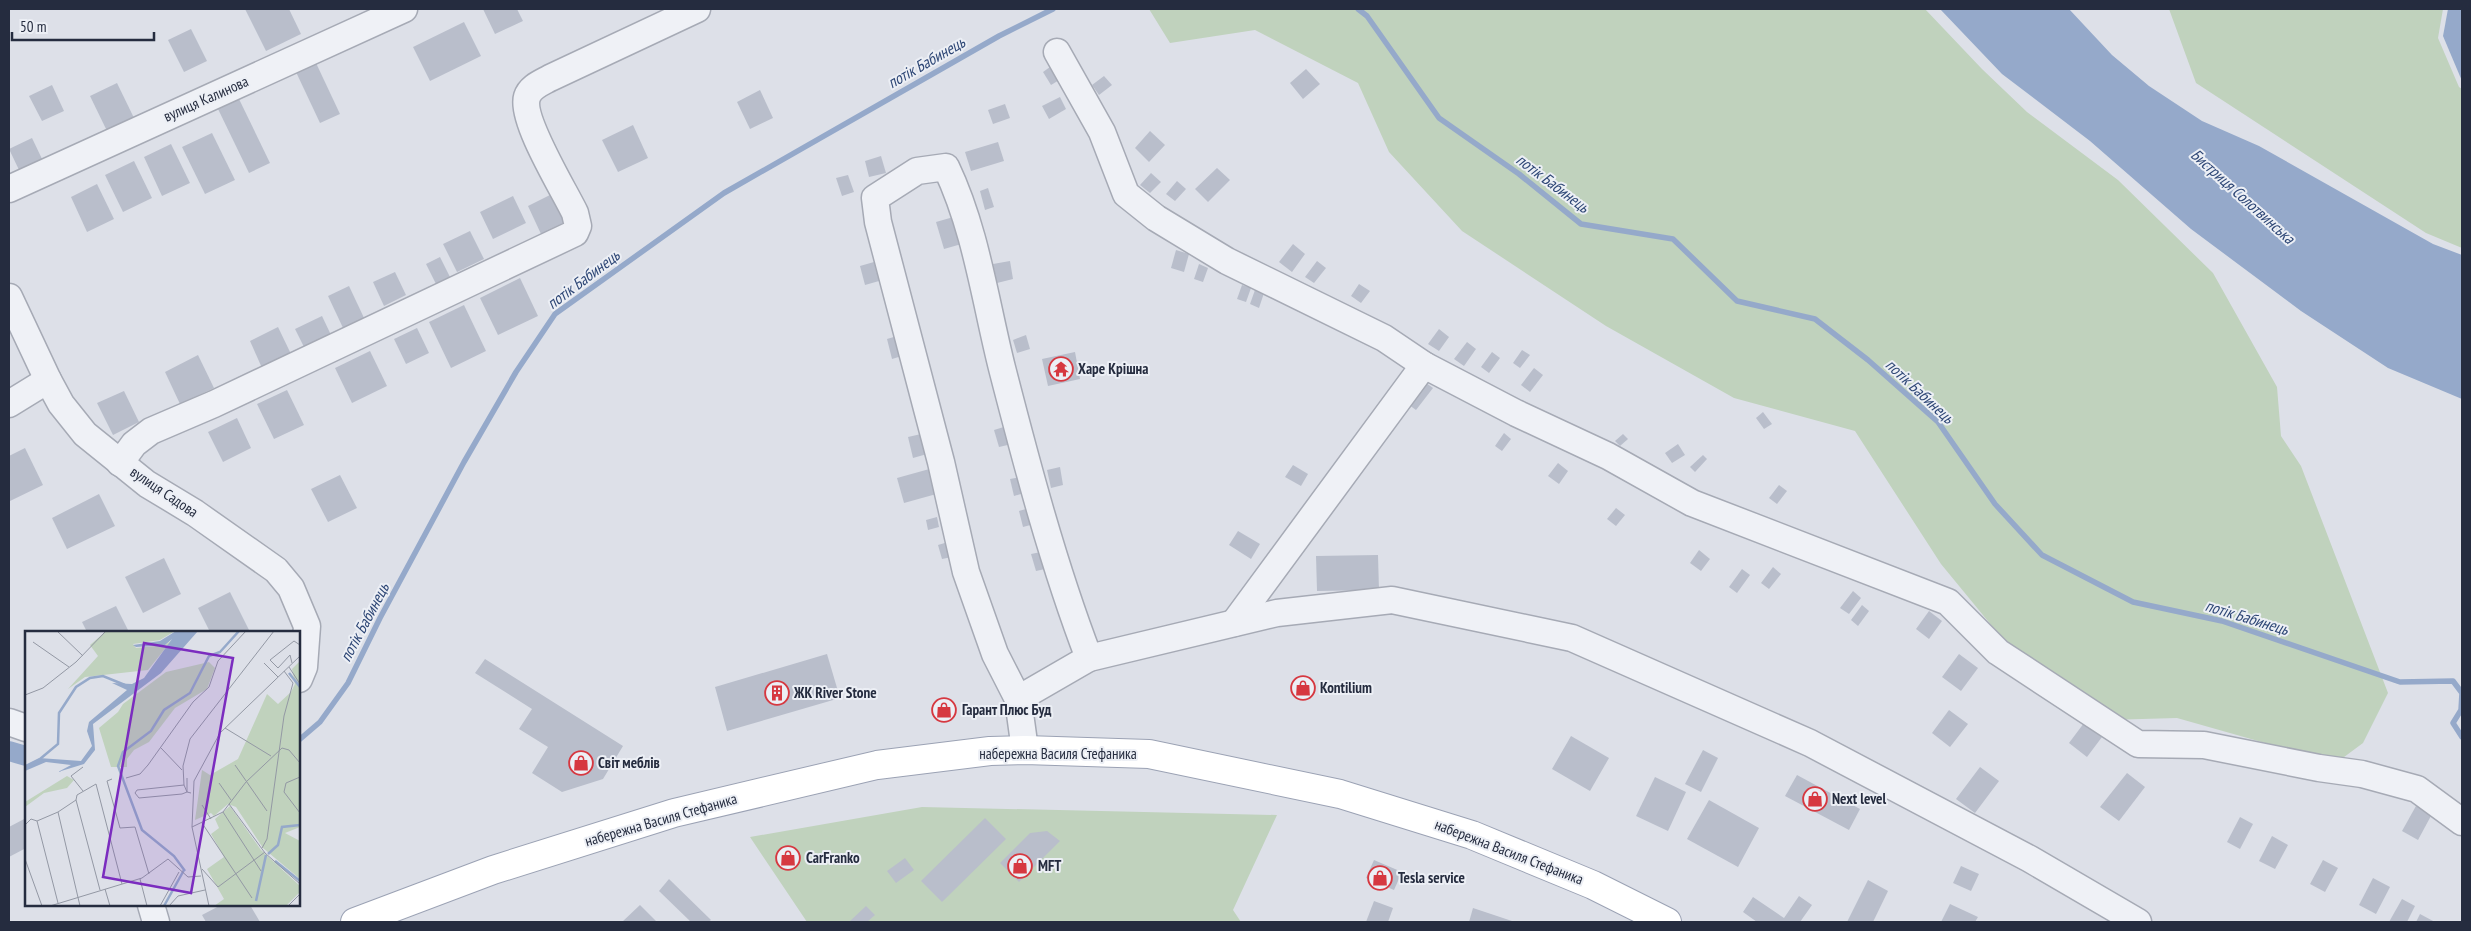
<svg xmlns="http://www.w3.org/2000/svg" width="2471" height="931" viewBox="0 0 2471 931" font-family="'PT Sans Narrow',sans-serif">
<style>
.green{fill:#c0d2bd}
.water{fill:#95a9ca}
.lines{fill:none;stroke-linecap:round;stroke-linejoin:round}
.stream{stroke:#95a9ca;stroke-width:5.5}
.canal{stroke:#95a9ca;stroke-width:20}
.building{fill:#b9becb}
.minor-casing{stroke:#a6aab5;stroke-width:29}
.major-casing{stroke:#9ba2b4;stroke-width:30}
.minor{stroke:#eff1f6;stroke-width:26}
.major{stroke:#fff;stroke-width:28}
.labels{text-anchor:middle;stroke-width:4;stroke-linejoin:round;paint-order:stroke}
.street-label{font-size:15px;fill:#252c3f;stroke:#eceff5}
.poi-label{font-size:15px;font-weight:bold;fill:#252c3f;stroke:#eceff5;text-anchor:start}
.water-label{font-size:16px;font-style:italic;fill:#2d4675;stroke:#eceff5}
.inset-river{fill:none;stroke:#95a9ca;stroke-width:2.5}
.inset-road{fill:none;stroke:#9398a4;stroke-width:1}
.view{fill:#7b2cbf;fill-opacity:0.15;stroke:#7b2cbf;stroke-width:2.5}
.inset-edge{fill:none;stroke:#252c3f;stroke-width:2.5}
</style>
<rect width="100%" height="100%" fill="#dde0e8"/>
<g class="green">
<path d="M1149,9H1925L1982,69L2027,112L2118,180L2213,273L2277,387L2281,436L2301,466L2388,693L2363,743L2336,763L2177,718L2107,720L2001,637L1941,564L1855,431L1734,398L1606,326L1462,231L1389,152L1358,83L1255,30L1170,43Z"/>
<path d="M2169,9H2443L2438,38L2459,87L2462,89V248L2426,233L2196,83Z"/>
<path d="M922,807L1277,815L1233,910L1241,922H807L750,837Z"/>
</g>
<g class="water">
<path d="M1940,9H2069L2112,55L2149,86L2202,121L2259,146L2433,244L2462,255V399L2388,368L2301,311L2191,229L2090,141L2002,74Z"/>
<path d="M2448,9H2462V81L2443,36Z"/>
</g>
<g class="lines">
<g class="stream">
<path d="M1358,9L1367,16L1439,118L1519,174L1581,224L1673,239L1737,301L1815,319L1868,360L1938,422L1995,504L2042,555L2133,602L2222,621L2400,682L2453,681L2462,693L2461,710L2453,723L2462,737"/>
<path d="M299,740L320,722L348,683L380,618L464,462L516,372L555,314L724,193L999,36L1053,9"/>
</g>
<path class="canal" d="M9,751L26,756"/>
</g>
<g class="building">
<path d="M245,9H289L301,34L266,51Z"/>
<path d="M483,9H517L523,21L495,34Z"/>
<path d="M464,22L481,56L430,81L413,47Z"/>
<path d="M191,29L207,61L184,72L168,40Z"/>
<path d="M1057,62L1066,76L1051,85L1043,72Z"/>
<path d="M316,63L340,114L320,123L296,72Z"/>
<path d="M1306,69L1320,84L1303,99L1290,83Z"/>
<path d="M1104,76L1112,85L1099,95L1092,85Z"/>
<path d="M117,83L134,118L107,131L90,96Z"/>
<path d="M52,85L64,111L42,121L29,96Z"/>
<path d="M760,90L773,118L750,129L737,102Z"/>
<path d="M1060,97L1066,109L1049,119L1042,106Z"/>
<path d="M239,99L270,163L249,173L218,109Z"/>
<path d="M1005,104L1010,118L993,124L988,110Z"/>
<path d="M633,125L648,158L618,172L602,140Z"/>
<path d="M1150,131L1165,145L1149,162L1135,148Z"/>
<path d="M212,133L235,180L205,194L182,147Z"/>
<path d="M32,138L43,161L20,172L9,149Z"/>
<path d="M998,142L1004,161L971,171L965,152Z"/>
<path d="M171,144L190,183L162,196L144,157Z"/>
<path d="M881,156L886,173L869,177L865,161Z"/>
<path d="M134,161L152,198L123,212L105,175Z"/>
<path d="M1217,168L1230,180L1208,202L1195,189Z"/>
<path d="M1151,173L1161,182L1150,193L1140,185Z"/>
<path d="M848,175L854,192L842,196L836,178Z"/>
<path d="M1177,181L1186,189L1175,201L1166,194Z"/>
<path d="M97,184L114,219L87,232L71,197Z"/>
<path d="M988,188L994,207L985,210L980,191Z"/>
<path d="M554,193L567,221L541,234L528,206Z"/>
<path d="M513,196L526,223L493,239L480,212Z"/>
<path d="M957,216L965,243L944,249L936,222Z"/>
<path d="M470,231L484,259L457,272L443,244Z"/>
<path d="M1293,244L1305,254L1292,272L1279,262Z"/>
<path d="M1176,250L1189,254L1184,272L1171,268Z"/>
<path d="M440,257L450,277L436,284L426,264Z"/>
<path d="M1010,261L1013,279L997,283L993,264Z"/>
<path d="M1317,261L1326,268L1314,283L1305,277Z"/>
<path d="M874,262L879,281L865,285L860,266Z"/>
<path d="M1199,264L1208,268L1203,282L1194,279Z"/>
<path d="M395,272L406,295L384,306L373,282Z"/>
<path d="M520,278L538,316L498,335L480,298Z"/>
<path d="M1359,284L1370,291L1361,303L1351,296Z"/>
<path d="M1242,285L1251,288L1246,302L1237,299Z"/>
<path d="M349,286L365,320L344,330L328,296Z"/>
<path d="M1255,290L1264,293L1259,308L1250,304Z"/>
<path d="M464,305L486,351L451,368L429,322Z"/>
<path d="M322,316L331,335L304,347L295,329Z"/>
<path d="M278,327L291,354L262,368L250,341Z"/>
<path d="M417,328L429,353L406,364L394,339Z"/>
<path d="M1439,329L1449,337L1439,351L1428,344Z"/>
<path d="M1026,335L1030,349L1017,353L1013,340Z"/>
<path d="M897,336L902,356L892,359L887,339Z"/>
<path d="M1467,342L1476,349L1464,366L1454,359Z"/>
<path d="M1522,350L1530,355L1520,368L1513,363Z"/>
<path d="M370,351L387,386L352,403L335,368Z"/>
<path d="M1075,352L1080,379L1048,386L1042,359Z"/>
<path d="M1492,352L1500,358L1489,373L1481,367Z"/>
<path d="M198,355L214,388L180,404L165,372Z"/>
<path d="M1534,368L1543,375L1530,392L1521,385Z"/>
<path d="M1422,380L1433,388L1416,410L1405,402Z"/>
<path d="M287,390L304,425L274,439L257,404Z"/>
<path d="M124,391L139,422L113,435L97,403Z"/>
<path d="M1763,412L1772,424L1764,429L1756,418Z"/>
<path d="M237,418L251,448L223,462L208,432Z"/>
<path d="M1007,426L1012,444L999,447L994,430Z"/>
<path d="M1504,433L1511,439L1502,451L1495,446Z"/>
<path d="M921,434L927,454L913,458L908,437Z"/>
<path d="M1623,434L1628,439L1620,446L1615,441Z"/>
<path d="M1678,444L1685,455L1672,463L1665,453Z"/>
<path d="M25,448L43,485L10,501L9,456Z"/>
<path d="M1703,455L1707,459L1695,472L1690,467Z"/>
<path d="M1558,463L1568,471L1559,484L1548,476Z"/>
<path d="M1293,465L1308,474L1301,486L1285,477Z"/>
<path d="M1060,467L1063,485L1051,488L1047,470Z"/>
<path d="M933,468L940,493L904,503L897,478Z"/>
<path d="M340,475L357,508L328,522L311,489Z"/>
<path d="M1020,477L1024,493L1014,496L1010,479Z"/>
<path d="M1779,485L1787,491L1777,504L1769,498Z"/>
<path d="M99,494L115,526L67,549L52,518Z"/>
<path d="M1029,508L1034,524L1023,527L1019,511Z"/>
<path d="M1616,508L1625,515L1616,526L1607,519Z"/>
<path d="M937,517L939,527L928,530L926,520Z"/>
<path d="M1238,531L1260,544L1251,559L1229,545Z"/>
<path d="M948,542L952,557L942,559L938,545Z"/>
<path d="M1699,550L1710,559L1701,571L1690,563Z"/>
<path d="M1041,552L1045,569L1036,571L1031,554Z"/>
<path d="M1378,555L1379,590L1317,591L1316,556Z"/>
<path d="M164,558L181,594L143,613L125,577Z"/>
<path d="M1773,567L1781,574L1769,589L1761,583Z"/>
<path d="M1742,569L1750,575L1737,593L1729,587Z"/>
<path d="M1853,591L1861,598L1849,614L1840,608Z"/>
<path d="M230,592L249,630L244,632H210L198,608Z"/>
<path d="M1862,605L1869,611L1858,626L1851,620Z"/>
<path d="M116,606L129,632H87L82,622Z"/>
<path d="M1929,611L1942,621L1929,639L1916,629Z"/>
<path d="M827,654L840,698L727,731L715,687Z"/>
<path d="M1959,654L1978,668L1961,691L1942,677Z"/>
<path d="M485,659L623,746L603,779L562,792L532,773L548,747L519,729L532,709L475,673Z"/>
<path d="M1949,710L1968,724L1950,747L1932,733Z"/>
<path d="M2084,723L2102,737L2087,757L2069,743Z"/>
<path d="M1571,736L1609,758L1590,791L1552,769Z"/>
<path d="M1703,750L1718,758L1701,792L1685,784Z"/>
<path d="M1980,767L1999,781L1975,813L1956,799Z"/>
<path d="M2127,773L2145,787L2119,821L2100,807Z"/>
<path d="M1797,775L1860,809L1849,830L1785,796Z"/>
<path d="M1655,777L1686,792L1668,831L1636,816Z"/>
<path d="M1709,800L1759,828L1738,867L1687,839Z"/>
<path d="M2416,806L2432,814L2418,840L2402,831Z"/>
<path d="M2240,817L2253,824L2240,849L2227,842Z"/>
<path d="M26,818V848L9,857V827Z"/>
<path d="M985,818L1006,839L942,902L921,881Z"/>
<path d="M1047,831L1060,841L1019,882L1000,863L1030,833Z"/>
<path d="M2272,836L2288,845L2275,869L2259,861Z"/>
<path d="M905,858L914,870L896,883L887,871Z"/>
<path d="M1374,860L1402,872L1394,890L1366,878Z"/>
<path d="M2323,860L2338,868L2325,892L2310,884Z"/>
<path d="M1961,866L1979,874L1971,891L1953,883Z"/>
<path d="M2373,878L2390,887L2376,914L2359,905Z"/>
<path d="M669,879L711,920L708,922H691L659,891Z"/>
<path d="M1868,880L1888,891L1873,922H1847Z"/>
<path d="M1799,896L1812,905L1800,922H1757L1743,912L1753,897L1784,918Z"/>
<path d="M2402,899L2415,906L2407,922H2389Z"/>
<path d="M1374,901L1393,908L1388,922H1366Z"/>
<path d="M1950,904L1978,917L1975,922H1941Z"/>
<path d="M221,905H250L260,922H206L202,915Z"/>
<path d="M640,905L657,922H622Z"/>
<path d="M866,906L875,915L867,922H849Z"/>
<path d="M1473,908L1515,922H1469Z"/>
<path d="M2420,914L2435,922H2416Z"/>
</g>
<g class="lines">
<g class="minor-casing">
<g id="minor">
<path d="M1057,52L1102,132L1126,194L1156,218L1227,261L1384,338L1424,365L1516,413L1608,456L1692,503L1948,602L1998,652L2138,744L2204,745L2319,768L2362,774L2417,789L2462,822"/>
<path d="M9,189L404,9"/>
<path d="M9,297L48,380L61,404L85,434L147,484L195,513L276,570L291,588L307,626L304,667L299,679"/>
<path d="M9,404L48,380"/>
<path d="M120,463L134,444L151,431L214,404L575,233L578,226L575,213C564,190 520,119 527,97C530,87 541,83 550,78L697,9"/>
<path d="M1234,623L1424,365"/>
<path d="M1018,699L995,654L966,572L941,462L878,222L875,198L917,171L946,167C976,230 985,300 1002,368C1027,465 1053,564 1089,658"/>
<path d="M9,722L26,728"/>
<path d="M1025,750L1018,699L1089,658L1277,613L1392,600L1572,638L1810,743L2030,859L2138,922"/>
<path d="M151,905L156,922"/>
</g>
</g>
<g class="major-casing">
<path id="major" d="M355,922L493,870L674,813L877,765L990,751L1025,750L1149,754L1340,794L1472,835L1593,885L1667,922"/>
</g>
<use href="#minor" class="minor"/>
<use href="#major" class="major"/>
</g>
<defs>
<g id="temple-ring" transform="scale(1.25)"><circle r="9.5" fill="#eceff5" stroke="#d63840" stroke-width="1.5"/><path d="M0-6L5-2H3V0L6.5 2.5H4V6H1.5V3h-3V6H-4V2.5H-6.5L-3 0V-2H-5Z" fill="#d63840"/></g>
<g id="shop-ring" transform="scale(1.25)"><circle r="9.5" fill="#eceff5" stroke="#d63840" stroke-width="1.5"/><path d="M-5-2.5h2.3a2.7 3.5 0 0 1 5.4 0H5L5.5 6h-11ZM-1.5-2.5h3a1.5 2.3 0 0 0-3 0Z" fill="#d63840"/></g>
<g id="building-ring" transform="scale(1.25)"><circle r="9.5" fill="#eceff5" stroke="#d63840" stroke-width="1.5"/><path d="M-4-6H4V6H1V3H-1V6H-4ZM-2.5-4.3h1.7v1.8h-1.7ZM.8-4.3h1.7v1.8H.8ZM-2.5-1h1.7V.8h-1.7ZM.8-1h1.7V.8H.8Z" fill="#d63840"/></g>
</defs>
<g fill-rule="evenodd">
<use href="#temple-ring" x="1061" y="369"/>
<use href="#shop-ring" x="1303" y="688"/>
<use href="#building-ring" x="777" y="693"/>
<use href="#shop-ring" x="944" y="710"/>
<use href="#shop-ring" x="581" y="763"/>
<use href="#shop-ring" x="1815" y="799"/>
<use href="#shop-ring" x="788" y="858"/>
<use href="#shop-ring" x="1020" y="866"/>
<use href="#shop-ring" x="1380" y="878"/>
</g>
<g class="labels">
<g class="street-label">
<text transform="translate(206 99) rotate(-24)" y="5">вулиця Калинова</text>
<text transform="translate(164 492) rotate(34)" y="5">вулиця Садова</text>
<text x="1058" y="759">набережна Василя Стефаника</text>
<text transform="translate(661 820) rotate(-16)" y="5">набережна Василя Стефаника</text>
<text transform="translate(1509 852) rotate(21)" y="5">набережна Василя Стефаника</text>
</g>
<g class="poi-label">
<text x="1078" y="374">Харе Крішна</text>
<text x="1320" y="693">Kontilium</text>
<text x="794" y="698">ЖК River Stone</text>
<text x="962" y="715">Гарант Плюс Буд</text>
<text x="598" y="768">Світ меблів</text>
<text x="1832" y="804">Next level</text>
<text x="806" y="863">CarFranko</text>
<text x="1038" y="871">MFT</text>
<text x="1398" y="883">Tesla service</text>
</g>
<g class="water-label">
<text transform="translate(926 62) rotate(-30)" y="6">потік Бабинець</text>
<text transform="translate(1553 183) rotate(37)" y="6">потік Бабинець</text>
<text transform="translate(2243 196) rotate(42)" y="6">Бистриця Солотвинська</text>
<text transform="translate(583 279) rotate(-37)" y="6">потік Бабинець</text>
<text transform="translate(1920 391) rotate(43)" y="6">потік Бабинець</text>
<text transform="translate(2247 617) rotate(17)" y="6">потік Бабинець</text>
<text transform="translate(364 622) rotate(-62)" y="6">потік Бабинець</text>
</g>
</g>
<g transform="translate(25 631)">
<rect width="275" height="275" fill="#dde0e8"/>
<path d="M81,0H150L135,9L108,13L111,17L140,14L147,9L123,39L60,46L43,58L73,25L65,14ZM275,30V196L260,202L275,210V248L238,217L211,176L203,173L189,185L186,182L170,189L177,139L185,144L213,128L242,63L253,73L266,61L270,53L267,38ZM184,31L190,37L182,58L150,77L124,111L109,119L102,128V136H86L74,97L93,81L98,73L141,41ZM42,145L49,149L42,157L19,162L0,176V171ZM205,175L236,219L275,255V261L261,275H189L199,268L182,238L199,226L186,203L194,197L190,188Z" fill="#c0d2bd"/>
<path d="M151,0H173L136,42L68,93L70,119L59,133L33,141L46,134L21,131L0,140V134L14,127L56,130L67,115L62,100L64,91L102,59L87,52L107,53L119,47L147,8L140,14L111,16L108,14L135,10Z" fill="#95a9ca"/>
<path class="inset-river" d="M264,42L275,56M15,128L33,113L34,82L51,56L65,47L78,45L100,54M243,223L253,214L257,196L275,194M250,230L275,250M160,240L149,225L117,199L93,135L98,121L126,100L139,79L165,62L184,25L195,21L214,0M231,270L241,224M139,275L159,239"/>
<path class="inset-road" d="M32,0L58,25M8,11L44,36M239,32L253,46M267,32L265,24L253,37L245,29L269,10L275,14M264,36L275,53M0,64L18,57L51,31L81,0M200,97L246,125M136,117L157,139M210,134L242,180M275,146L261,152L259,161L275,182M101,147L115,143L123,134L168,71L184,56L193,30L221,0M87,148L82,150L95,197L110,196L124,243M194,152L206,169M159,154L112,159L110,162L114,167L157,163L162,161V147M58,160L46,145L58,136M166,162L162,161L159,154L158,135L165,108L249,0M51,169L52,164L71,153L97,253M204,173L240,222L275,253M177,174L186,188M33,181L51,169L75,259M198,181L236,240M12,190L33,272M177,192L227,267M0,194L6,188L12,190L33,181L55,275M167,196L198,181L221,151L257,117L264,119L275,132M237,217L242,208L259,85L268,52L259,40M0,228L17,275M177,238L193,256L240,221M115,248L122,275M80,258L85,275M25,275L117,247L143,228L163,246L176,245M135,275L154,241M144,275L153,265L180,259M184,275L167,196L169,150L195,102L275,25M263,275L275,263"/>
<path class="view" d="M119,12L208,27L166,262L78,246Z"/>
<rect width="275" height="275" class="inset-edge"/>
</g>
<rect width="2471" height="931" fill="none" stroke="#252c3f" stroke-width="20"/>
<path d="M12 32v8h142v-8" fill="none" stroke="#252c3f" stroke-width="2.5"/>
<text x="20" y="32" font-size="15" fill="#252c3f" stroke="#eceff5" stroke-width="4" paint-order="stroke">50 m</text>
</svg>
